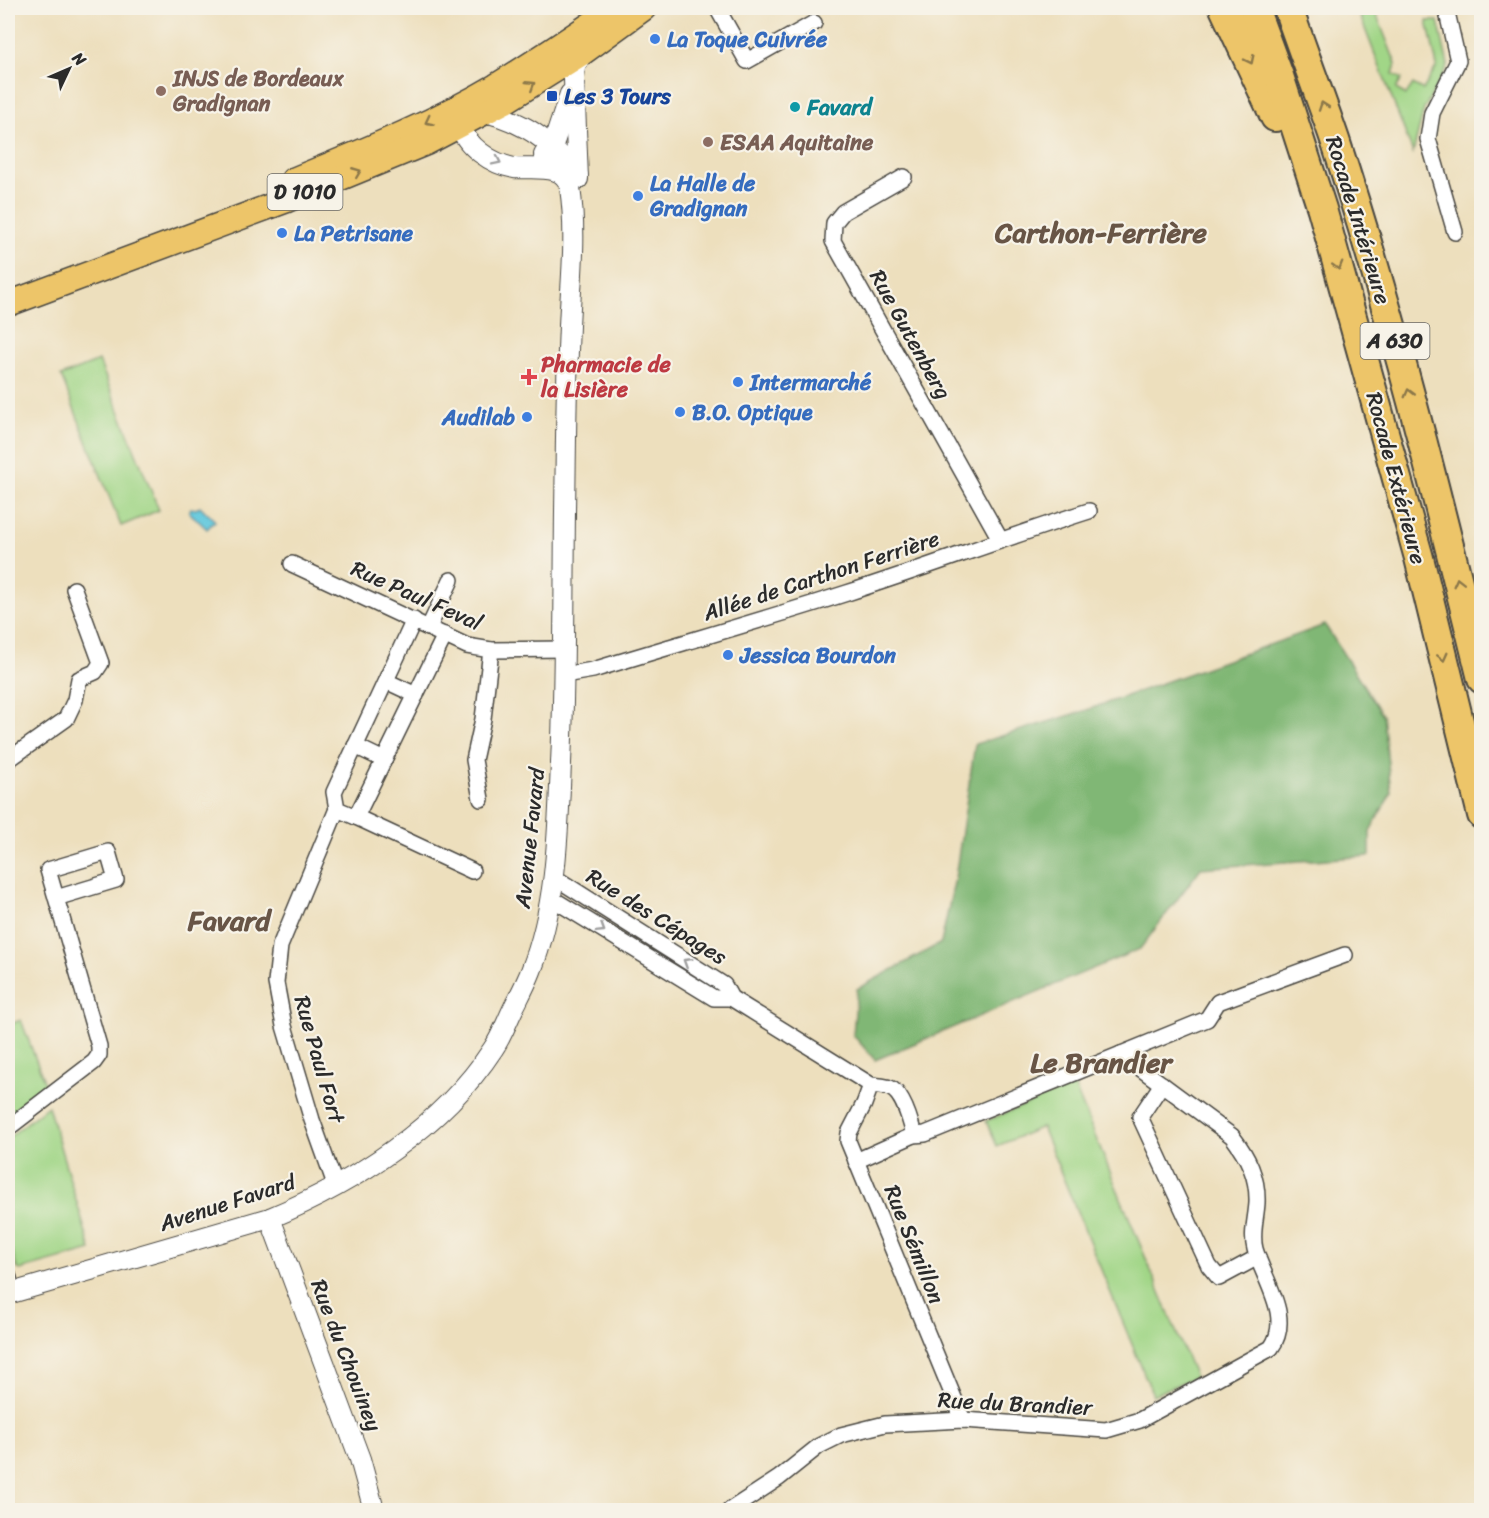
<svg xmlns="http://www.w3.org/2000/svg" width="1489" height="1518" viewBox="0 0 1489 1518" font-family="Sriracha,sans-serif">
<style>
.green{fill:#a1d687;stroke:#668059;stroke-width:1.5}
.forest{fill:#80b774;stroke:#567150;stroke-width:1.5}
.water{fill:#60c8dd;stroke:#467a84;stroke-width:1.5}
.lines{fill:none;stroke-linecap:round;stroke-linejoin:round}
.minor-casing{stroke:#484641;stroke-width:18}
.tertiary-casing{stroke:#484641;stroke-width:22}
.primary-casing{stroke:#484641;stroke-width:27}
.motorway-casing{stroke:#484641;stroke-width:32}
.minor{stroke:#fff;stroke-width:15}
.tertiary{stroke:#fff;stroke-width:20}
.primary{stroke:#edc569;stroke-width:24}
.motorway{stroke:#edc569;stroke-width:28}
.oneway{stroke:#8c784a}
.oneway2{stroke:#a0a0a0}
.shop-dot{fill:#3f7fe0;stroke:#f7f3e8;stroke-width:2}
.education-dot{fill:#8d6e63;stroke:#f7f3e8;stroke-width:2}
.transit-dot{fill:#1a4fb4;stroke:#f7f3e8;stroke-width:2}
.culture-dot{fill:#0f9aa8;stroke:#f7f3e8;stroke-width:2}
.health-dot{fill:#e0444e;stroke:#f7f3e8;stroke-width:2}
.labels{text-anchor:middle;stroke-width:4.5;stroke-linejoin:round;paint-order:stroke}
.shield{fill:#f7f3e8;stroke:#686764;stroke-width:1.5}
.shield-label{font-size:21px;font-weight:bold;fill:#2b2b2b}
.shop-label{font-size:22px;font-weight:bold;fill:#366cbe;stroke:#f7f3e8;text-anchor:start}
.education-label{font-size:22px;font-weight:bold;fill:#785e54;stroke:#f7f3e8;text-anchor:start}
.transit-label{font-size:22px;font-weight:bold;fill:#164399;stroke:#f7f3e8;text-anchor:start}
.culture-label{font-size:22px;font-weight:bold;fill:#0d838f;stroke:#f7f3e8;text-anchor:start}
.street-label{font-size:22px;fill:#2b2b2b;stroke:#f7f3e8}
.health-label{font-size:22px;font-weight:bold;fill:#be3a42;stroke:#f7f3e8;text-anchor:start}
.district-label{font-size:28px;font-weight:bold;fill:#685546;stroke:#f7f3e8}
</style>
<rect width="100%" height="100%" fill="#f7f3e8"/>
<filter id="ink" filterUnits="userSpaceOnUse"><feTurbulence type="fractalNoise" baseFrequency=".0167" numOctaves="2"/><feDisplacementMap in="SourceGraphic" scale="12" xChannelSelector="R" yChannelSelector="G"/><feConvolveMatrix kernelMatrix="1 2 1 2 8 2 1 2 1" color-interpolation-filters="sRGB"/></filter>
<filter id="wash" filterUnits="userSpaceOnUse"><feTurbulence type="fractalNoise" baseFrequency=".008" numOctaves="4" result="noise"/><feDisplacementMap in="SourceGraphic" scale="24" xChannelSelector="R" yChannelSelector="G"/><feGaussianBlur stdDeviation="1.35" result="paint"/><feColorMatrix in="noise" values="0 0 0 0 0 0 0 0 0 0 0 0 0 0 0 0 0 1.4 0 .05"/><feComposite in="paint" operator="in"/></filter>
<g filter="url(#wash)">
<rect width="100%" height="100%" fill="#eddfbd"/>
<g class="green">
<path d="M1357,8H1374L1396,64L1393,74L1402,79L1396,89L1406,95L1413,84L1423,90L1437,66L1427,21H1438L1448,65L1424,109L1413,153Z"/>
<path d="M99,361L159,510L121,526L61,376Z"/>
<path d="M21,1020L47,1089L8,1119V1025Z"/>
<path d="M1074,1085L1195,1377L1153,1395L1042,1127L997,1146L986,1121Z"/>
<path d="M48,1106L91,1250L20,1270L17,1268L8,1237V1138Z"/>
</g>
<path class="forest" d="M1325,625L1383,716L1391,793L1370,831V856L1201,868L1140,949L875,1060L853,1035L857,989L941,943L955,878L975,744L1084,711Z"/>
<path class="water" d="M200,506L215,521L207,529L189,512L191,508L196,509Z"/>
</g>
<g filter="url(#ink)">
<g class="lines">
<g class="minor-casing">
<g id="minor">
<path d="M717,8L747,61L814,23"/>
<path d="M1446,8L1458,61L1432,113L1428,139L1455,232"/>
<path d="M904,177L843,212L834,223L833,241L1000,539"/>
<path d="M292,564L467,646L491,650L565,649"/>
<path d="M414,620L334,792L337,809L356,817L445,635"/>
<path d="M429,627L451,580"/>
<path d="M564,675L593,670C678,644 763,620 847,593C928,567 1007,537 1089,511"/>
<path d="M386,681L416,695"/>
<path d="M355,746L384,760"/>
<path d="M8,760L66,719L75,700L79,679L95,672L101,663L74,589"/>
<path d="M481,799L474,760L483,719L491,650"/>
<path d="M356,817L472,871"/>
<path d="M554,877L724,985L731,998L871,1085C877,1086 885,1086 890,1088C903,1093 911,1123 914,1135"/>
<path d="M551,898L714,998H731"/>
<path d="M1162,1084L1140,1117L1209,1266L1219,1278L1258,1257"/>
<path d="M871,1085L864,1104L849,1133L848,1141L963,1420"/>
<path d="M8,1128L94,1062L99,1055V1046L48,870L108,852L116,880L56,898"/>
<path d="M856,1161L914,1135L925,1134L1207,1019L1218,1002L1345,955"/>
<path d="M336,1187L312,1120L284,1026L276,983L280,946L337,809"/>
<path d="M8,1275L13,1292"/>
<path d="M730,1510L779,1478L819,1446L841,1435L885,1424L963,1420L1106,1430L1140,1420L1271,1348C1293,1317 1264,1281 1255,1249C1251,1234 1256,1219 1257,1203C1258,1177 1248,1157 1232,1136L1121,1054"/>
</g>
</g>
<g class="tertiary-casing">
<g id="tertiary">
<path d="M544,155L555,139L570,94"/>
<path d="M578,179L574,79L575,67L582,53"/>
<path d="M270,1218L360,1459L374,1510"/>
<path d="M8,1294L270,1218C354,1183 442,1127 493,1049C502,1036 507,1021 514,1007C520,995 526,984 531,971C557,905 558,833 561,763C565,679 564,595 565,512C566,450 566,388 569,326C571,280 577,234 570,188C566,162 532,170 514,168C492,164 465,146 460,124C459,118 460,111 461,104C517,121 541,128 578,176"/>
</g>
</g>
<g class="primary-casing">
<g id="primary">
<path d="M293,180C361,152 432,124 496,86C536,61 576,35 614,8"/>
<path d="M8,304L287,200L426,143L504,102L582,53L644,8"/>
</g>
</g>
<g class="motorway-casing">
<g id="motorway">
<path d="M1224,8L1275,117"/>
<path d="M1254,8L1279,76L1322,209L1419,558L1482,815"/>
<path d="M1288,8C1303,52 1320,96 1335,140C1393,317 1438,499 1482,679"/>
</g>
</g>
<use href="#minor" class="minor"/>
<use href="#tertiary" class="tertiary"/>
<use href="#primary" class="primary"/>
<use href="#motorway" class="motorway"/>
</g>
<defs><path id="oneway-chevron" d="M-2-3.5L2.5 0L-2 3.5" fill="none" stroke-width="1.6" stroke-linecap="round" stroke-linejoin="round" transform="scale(1.5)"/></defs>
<g class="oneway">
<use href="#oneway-chevron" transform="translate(1250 60) rotate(64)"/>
<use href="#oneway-chevron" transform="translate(531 85) rotate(-32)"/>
<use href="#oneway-chevron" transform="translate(1323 106) rotate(-109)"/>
<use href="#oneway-chevron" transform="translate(429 121) rotate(153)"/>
<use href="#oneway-chevron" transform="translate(357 172) rotate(-22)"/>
<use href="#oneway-chevron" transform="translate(1338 266) rotate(74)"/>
<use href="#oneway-chevron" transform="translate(1409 393) rotate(-105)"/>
<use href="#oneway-chevron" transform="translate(1458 582) rotate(-104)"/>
<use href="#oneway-chevron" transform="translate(1443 657) rotate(76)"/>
</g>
<g class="oneway2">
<use href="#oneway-chevron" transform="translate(497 161) rotate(26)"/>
<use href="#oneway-chevron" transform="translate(601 929) rotate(32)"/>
<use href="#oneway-chevron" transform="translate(687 962) rotate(-148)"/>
</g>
</g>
<g class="shop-dot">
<circle cx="655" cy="39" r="6"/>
<circle cx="638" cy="196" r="6"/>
<circle cx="282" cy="233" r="6"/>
<circle cx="738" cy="382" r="6"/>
<circle cx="680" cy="412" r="6"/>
<circle cx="527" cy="417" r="6"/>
<circle cx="728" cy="655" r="6"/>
</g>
<g class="education-dot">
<circle cx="161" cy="91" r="6"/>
<circle cx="708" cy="142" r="6"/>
</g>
<rect class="transit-dot" x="546" y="90" width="12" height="12" rx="3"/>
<circle class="culture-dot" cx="795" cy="107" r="6"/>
<path class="health-dot" d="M526 368h6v6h6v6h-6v6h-6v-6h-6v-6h6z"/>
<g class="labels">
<g class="shield">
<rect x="267.5" y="174" width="75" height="36" rx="4.5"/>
<rect x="1360.5" y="323" width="69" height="36" rx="4.5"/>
</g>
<g class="shield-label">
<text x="305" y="199">D 1010</text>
<text x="1395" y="348">A 630</text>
</g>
<g class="shop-label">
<text x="667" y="47">La Toque Cuivrée</text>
<text x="650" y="191">La Halle de<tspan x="650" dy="25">Gradignan</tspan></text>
<text x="294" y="241">La Petrisane</text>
<text x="750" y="390">Intermarché</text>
<text x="692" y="420">B.O. Optique</text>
<text x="515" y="425" text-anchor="end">Audilab</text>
<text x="740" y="663">Jessica Bourdon</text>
</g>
<g class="education-label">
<text x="173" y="86">INJS de Bordeaux<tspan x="173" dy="25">Gradignan</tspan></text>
<text x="720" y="150">ESAA Aquitaine</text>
</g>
<g class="transit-label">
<text x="564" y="104">Les 3 Tours</text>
</g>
<g class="culture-label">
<text x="807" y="115">Favard</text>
</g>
<g class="street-label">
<text transform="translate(1359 220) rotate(73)" y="8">Rocade Intérieure</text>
<text transform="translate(911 334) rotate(61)" y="8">Rue Gutenberg</text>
<text transform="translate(1397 478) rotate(75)" y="8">Rocade Extérieure</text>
<text transform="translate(821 575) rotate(-18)" y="8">Allée de Carthon Ferrière</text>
<text transform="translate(417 595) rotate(24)" y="8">Rue Paul Feval</text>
<text transform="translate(529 838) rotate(-84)" y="8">Avenue Favard</text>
<text transform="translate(657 916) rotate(32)" y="8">Rue des Cépages</text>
<text transform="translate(320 1059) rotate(74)" y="8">Rue Paul Fort</text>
<text transform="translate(227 1202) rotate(-18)" y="8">Avenue Favard</text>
<text transform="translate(915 1244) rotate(68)" y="8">Rue Sémillon</text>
<text transform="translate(347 1355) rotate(69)" y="8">Rue du Chouiney</text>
<text transform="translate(1015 1403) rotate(3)" y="8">Rue du Brandier</text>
</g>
<g class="health-label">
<text x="541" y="372">Pharmacie de<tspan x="541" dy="25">la Lisière</tspan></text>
</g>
<g class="district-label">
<text x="1101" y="242">Carthon-Ferrière</text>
<text x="229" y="930">Favard</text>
<text x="1101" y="1072">Le Brandier</text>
</g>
</g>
<rect width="1489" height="1518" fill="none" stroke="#f7f3e8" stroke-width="30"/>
<g transform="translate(69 69) rotate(46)" stroke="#f7f3e8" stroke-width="4.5" paint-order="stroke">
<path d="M0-4.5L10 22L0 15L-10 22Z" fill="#2b2b2b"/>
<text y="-9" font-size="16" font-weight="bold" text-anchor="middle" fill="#2b2b2b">N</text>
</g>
</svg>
